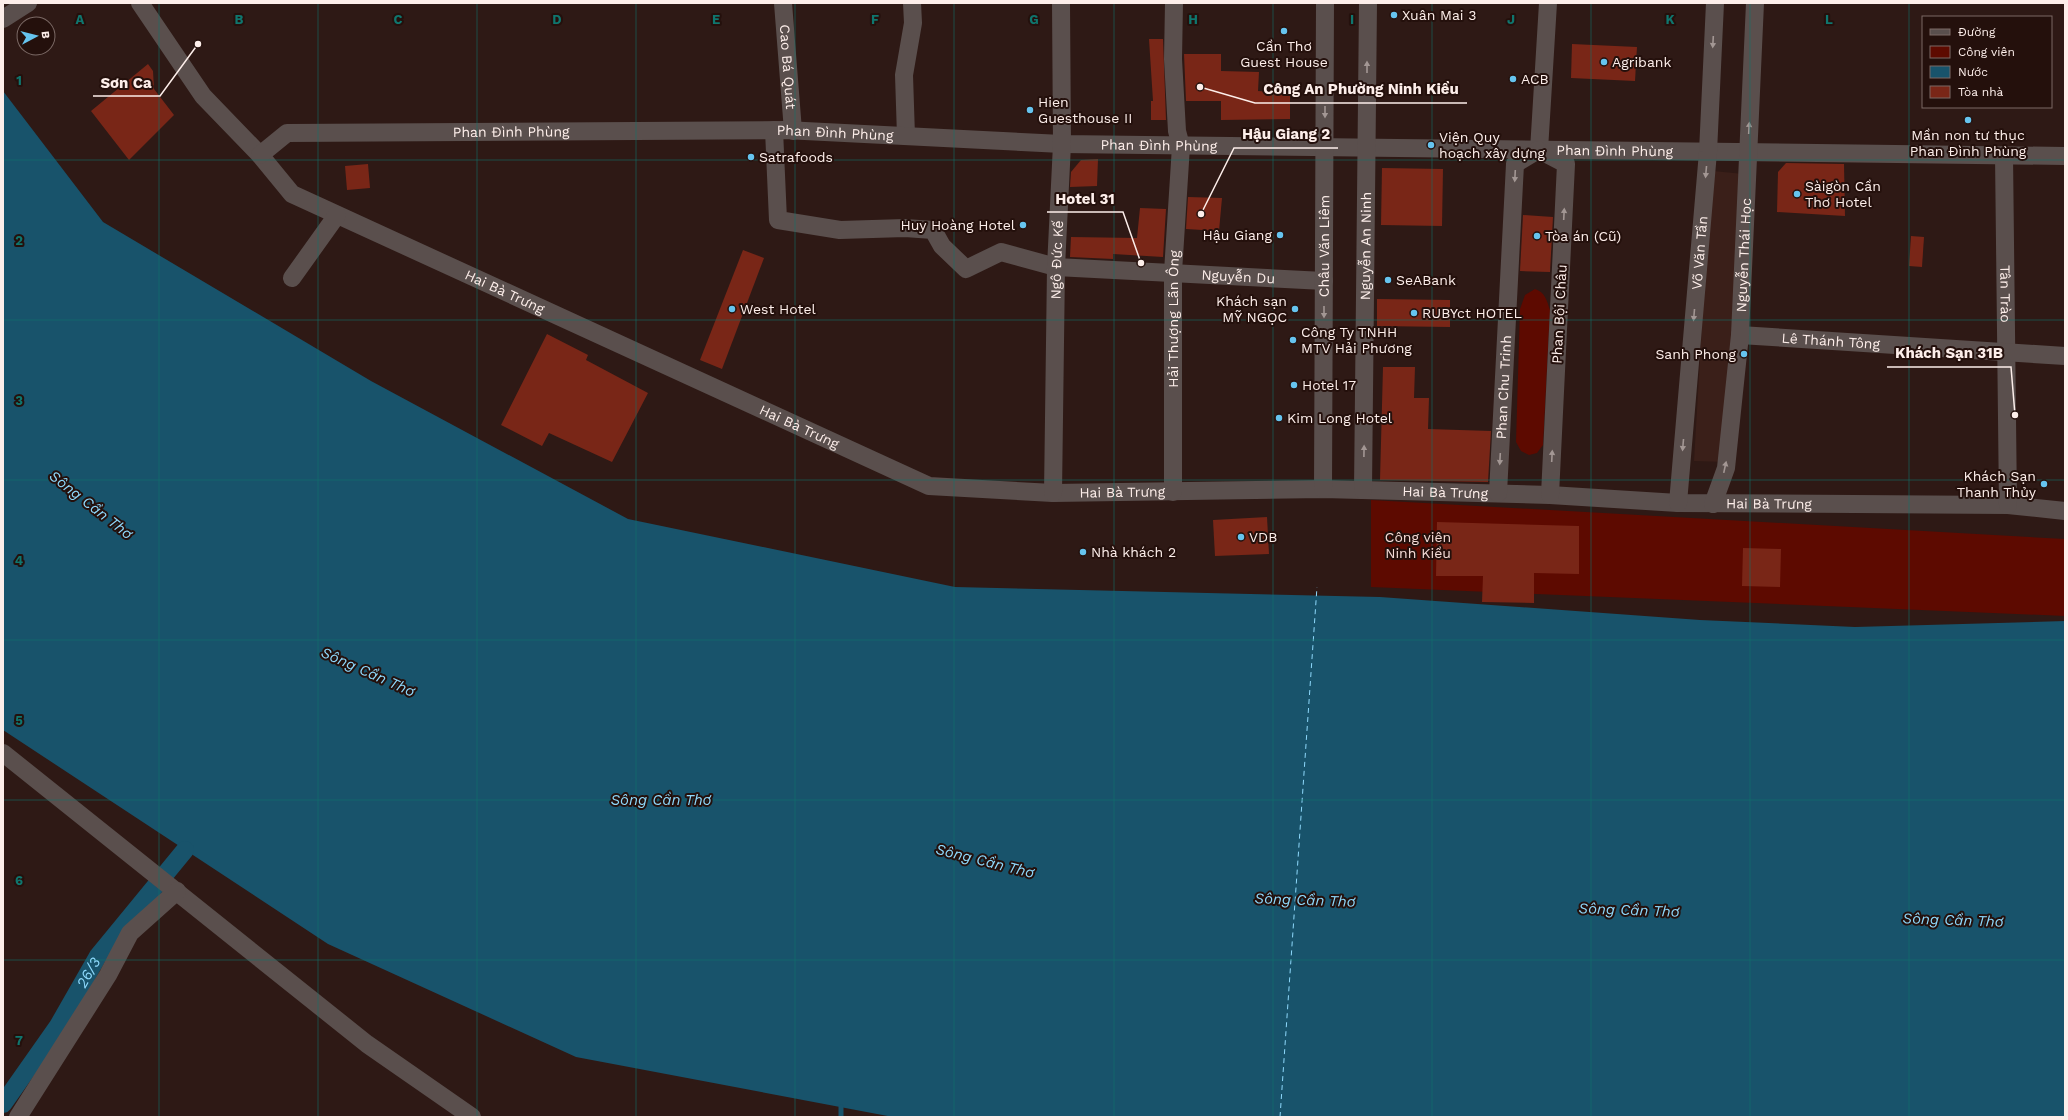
<svg xmlns="http://www.w3.org/2000/svg" width="2068" height="1120" viewBox="0 0 2068 1120" font-family="'Work Sans',sans-serif">
<style>
.built{fill:#3a1f19}
.green{fill:#5d0a00}
.water{fill:#18536b}
.lines{fill:none;stroke-linecap:round;stroke-linejoin:round}
.stream{stroke:#18536b;stroke-width:5}
.canal{stroke:#18536b;stroke-width:18}
.ferry{stroke:#8ed9fc;stroke-width:1;stroke-dasharray:5 4;stroke-linecap:butt}
.building{fill:#792617}
.minor{stroke:#5a4f4d;stroke-width:18}
.oneway{fill:#a39794}
.grid{fill:none;stroke:#0f766e;stroke-width:1;stroke-opacity:0.55}
.poi-dot{fill:#66c4ef;stroke:#24100c;stroke-width:1.5}
.labels{text-anchor:middle;stroke-width:4;stroke-linejoin:round;paint-order:stroke}
.poi-label{font-size:14px;fill:#fdeeea;stroke:#24100c;text-anchor:start}
.street-label{font-size:14px;fill:#fdeeea;stroke:#24100c}
.park-label{font-size:14px;fill:#f6dcd7;stroke:#24100c}
.water-label{font-size:15px;font-style:italic;fill:#8ed9fc;stroke:#24100c}
.grid-label{font-size:13px;text-anchor:middle;font-weight:bold;fill:#0f766e;stroke:#24100c;stroke-width:4;stroke-linejoin:round;paint-order:stroke}
.leader{fill:none;stroke:#fdeeea;stroke-width:1.5}
.callout-dot{fill:#fdeeea;stroke:#24100c;stroke-width:1.5}
.callout-label{font-size:15px;text-anchor:middle;font-weight:bold;fill:#fdeeea;stroke:#24100c;stroke-width:4;stroke-linejoin:round;paint-order:stroke}
</style>
<rect width="100%" height="100%" fill="#2e1915"/>
<path class="built" d="M1713,171L1744,174L1726,462L1694,461L1704,291Z"/>
<g class="green">
<path d="M1535,289C1545,292 1547,301 1550,310L1543,445L1537,453L1529,455L1521,451L1516,442L1520,309L1525,295Z"/>
<path d="M1371,500L2065,539V616L1371,587Z"/>
</g>
<path class="water" d="M3,91L103,222L371,381L628,519L955,587L1380,597L1700,620L1855,627L2065,621V1117H893L576,1057L328,944L3,730Z"/>
<g class="lines">
<path class="stream" d="M841,1107V1117"/>
<path class="canal" id="s1" d="M3,1104L58,1026L98,956L185,850"/>
<path class="ferry" d="M1280,1117L1317,587"/>
</g>
<g class="building">
<path d="M1149,39H1163L1166,120H1151V101H1153Z"/>
<path d="M1572,44L1637,47L1635,81L1571,78Z"/>
<path d="M1184,54H1221V71L1259,72L1258,91L1290,93V119L1221,120V101H1186Z"/>
<path d="M148,64L153,71L154,89L174,115L129,160L91,111Z"/>
<path d="M1098,159L1097,186L1070,187L1071,172L1081,160Z"/>
<path d="M1786,163L1844,164L1845,216L1777,212L1778,172Z"/>
<path d="M368,164L370,188L347,190L345,166Z"/>
<path d="M1382,168L1443,169L1442,226L1381,225Z"/>
<path d="M1188,197L1222,198L1219,231L1186,229Z"/>
<path d="M1140,208L1166,209L1163,257L1113,254V259L1070,257L1071,237L1137,238Z"/>
<path d="M1523,215L1553,217L1550,272L1520,271Z"/>
<path d="M1911,236L1924,237L1922,267L1909,266Z"/>
<path d="M743,250L764,258L722,369L700,360Z"/>
<path d="M1377,299L1450,300V327L1377,326Z"/>
<path d="M547,334L588,355L586,360L648,393L612,462L549,433L542,446L501,425Z"/>
<path d="M1383,367H1415L1414,398H1429L1428,429L1491,431L1488,482L1380,480Z"/>
<path d="M1267,517L1269,554L1215,556L1213,520Z"/>
<path d="M1437,522L1579,526V574L1534,573V603L1482,602L1483,576H1436Z"/>
<path d="M1743,548L1781,549L1780,587L1742,586Z"/>
</g>
<g class="lines">
<g class="minor">
<path id="s2" d="M140,3L203,96L260,155L292,194L929,486L1053,493L1323,489L1550,495L1678,503L2008,505L2065,511"/>
<path id="s3" d="M783,3L793,131"/>
<path d="M3,19L28,3"/>
<path id="s4" d="M774,130L778,220L840,230L905,228L933,230L942,246L966,269L1001,252L1056,267L1324,281"/>
<path d="M906,136L904,75L913,23L912,3"/>
<path d="M1539,150L1548,3"/>
<path d="M1541,151L1566,164L1550,495"/>
<path id="s5" d="M260,155L287,133L785,130L1062,144L2065,156"/>
<path id="s6" d="M2004,155L2008,505"/>
<path d="M292,278L337,215"/>
<path id="s7" d="M1740,335L2065,356"/>
<path id="s8" d="M1323,489L1325,3"/>
<path id="s9" d="M1363,490L1368,3"/>
<path id="s10" d="M1173,492V272L1181,146L1177,131L1173,59L1174,3"/>
<path id="s11" d="M1053,493L1056,267L1062,144L1061,3"/>
<path id="s12" d="M1498,493L1515,164L1538,150"/>
<path id="s13" d="M1678,503L1708,152L1715,3"/>
<path id="s14" d="M1713,504L1726,468L1740,335L1755,3"/>
<path d="M3,753L367,1044L472,1117"/>
<path d="M18,1117L108,975L130,933L177,891"/>
</g>
</g>
<defs><path id="oneway-solid" d="M-6-.8H1V-3.2L6.5 0L1 3.2V.8H-6Z"/></defs>
<g class="oneway">
<use href="#oneway-solid" transform="translate(1713 42) rotate(93)"/>
<use href="#oneway-solid" transform="translate(1367 67) rotate(-90)"/>
<use href="#oneway-solid" transform="translate(1325 112) rotate(90)"/>
<use href="#oneway-solid" transform="translate(1749 128) rotate(-87)"/>
<use href="#oneway-solid" transform="translate(1706 172) rotate(95)"/>
<use href="#oneway-solid" transform="translate(1515 176) rotate(93)"/>
<use href="#oneway-solid" transform="translate(1564 214) rotate(-87)"/>
<use href="#oneway-solid" transform="translate(1324 312) rotate(90)"/>
<use href="#oneway-solid" transform="translate(1694 315) rotate(95)"/>
<use href="#oneway-solid" transform="translate(1683 445) rotate(95)"/>
<use href="#oneway-solid" transform="translate(1364 451) rotate(-89)"/>
<use href="#oneway-solid" transform="translate(1552 456) rotate(-87)"/>
<use href="#oneway-solid" transform="translate(1500 459) rotate(93)"/>
<use href="#oneway-solid" transform="translate(1725 467) rotate(-78)"/>
</g>
<path class="grid" d="M159,3V1117M318,3V1117M477,3V1117M636,3V1117M795,3V1117M954,3V1117M1114,3V1117M1273,3V1117M1432,3V1117M1591,3V1117M1750,3V1117M1909,3V1117M3,160H2065M3,320H2065M3,480H2065M3,640H2065M3,800H2065M3,960H2065"/>
<g class="poi-dot">
<circle cx="1394" cy="15" r="4"/>
<circle cx="1284" cy="31" r="4"/>
<circle cx="1604" cy="62" r="4"/>
<circle cx="1513" cy="79" r="4"/>
<circle cx="1030" cy="110" r="4"/>
<circle cx="1968" cy="120" r="4"/>
<circle cx="1431" cy="145" r="4"/>
<circle cx="751" cy="157" r="4"/>
<circle cx="1797" cy="194" r="4"/>
<circle cx="1023" cy="225" r="4"/>
<circle cx="1280" cy="235" r="4"/>
<circle cx="1537" cy="236" r="4"/>
<circle cx="1388" cy="280" r="4"/>
<circle cx="732" cy="309" r="4"/>
<circle cx="1295" cy="309" r="4"/>
<circle cx="1414" cy="313" r="4"/>
<circle cx="1293" cy="340" r="4"/>
<circle cx="1744" cy="354" r="4"/>
<circle cx="1294" cy="385" r="4"/>
<circle cx="1279" cy="418" r="4"/>
<circle cx="2044" cy="484" r="4"/>
<circle cx="1241" cy="537" r="4"/>
<circle cx="1083" cy="552" r="4"/>
</g>
<g class="labels">
<g class="poi-label">
<text x="1402" y="20">Xuân Mai 3</text>
<text x="1284" y="51" text-anchor="middle">Cần Thơ<tspan x="1284" dy="16">Guest House</tspan></text>
<text x="1612" y="67">Agribank</text>
<text x="1521" y="84">ACB</text>
<text x="1038" y="107">Hien<tspan x="1038" dy="16">Guesthouse II</tspan></text>
<text x="1968" y="140" text-anchor="middle">Mần non tư thục<tspan x="1968" dy="16">Phan Đình Phùng</tspan></text>
<text x="1439" y="142">Viện Quy<tspan x="1439" dy="16">hoạch xây dựng</tspan></text>
<text x="759" y="162">Satrafoods</text>
<text x="1805" y="191">Sàigòn Cần<tspan x="1805" dy="16">Thơ Hotel</tspan></text>
<text x="1015" y="230" text-anchor="end">Huy Hoàng Hotel</text>
<text x="1272" y="240" text-anchor="end">Hậu Giang</text>
<text x="1545" y="241">Tòa án (Cũ)</text>
<text x="1396" y="285">SeABank</text>
<text x="1287" y="306" text-anchor="end">Khách sạn<tspan x="1287" dy="16">MỸ NGỌC</tspan></text>
<text x="740" y="314">West Hotel</text>
<text x="1422" y="318">RUBYct HOTEL</text>
<text x="1301" y="337">Công Ty TNHH<tspan x="1301" dy="16">MTV Hải Phương</tspan></text>
<text x="1736" y="359" text-anchor="end">Sanh Phong</text>
<text x="1302" y="390">Hotel 17</text>
<text x="1287" y="423">Kim Long Hotel</text>
<text x="2036" y="481" text-anchor="end">Khách Sạn<tspan x="2036" dy="16">Thanh Thủy</tspan></text>
<text x="1249" y="542">VDB</text>
<text x="1091" y="557">Nhà khách 2</text>
</g>
<g class="street-label">
<text dy="5" stroke="none"><textPath href="#s3" startOffset="64">Cao Bá Quát</textPath></text>
<text dy="5" stroke="none"><textPath href="#s5" startOffset="259">Phan Đình Phùng</textPath></text>
<text dy="5" stroke="none"><textPath href="#s5" startOffset="583">Phan Đình Phùng</textPath></text>
<text dy="5" stroke="none"><textPath href="#s5" startOffset="907">Phan Đình Phùng</textPath></text>
<text dy="5" stroke="none"><textPath href="#s5" startOffset="1363">Phan Đình Phùng</textPath></text>
<text dy="5" stroke="none"><textPath href="#s8" startOffset="243">Châu Văn Liêm</textPath></text>
<text dy="5" stroke="none"><textPath href="#s9" startOffset="244">Nguyễn An Ninh</textPath></text>
<text dy="5" stroke="none"><textPath href="#s13" startOffset="251">Võ Văn Tần</textPath></text>
<text dy="5" stroke="none"><textPath href="#s14" startOffset="252">Nguyễn Thái Học</textPath></text>
<text dy="5" stroke="none"><textPath href="#s11" startOffset="233">Ngô Đức Kế</textPath></text>
<text dy="5" stroke="none"><textPath href="#s4" startOffset="576">Nguyễn Du</textPath></text>
<text dy="5" stroke="none"><textPath href="#s2" startOffset="479">Hai Bà Trưng</textPath></text>
<text dy="5" stroke="none"><textPath href="#s6" startOffset="139">Tân Trào</textPath></text>
<text transform="translate(1559 314) rotate(-87)" y="5">Phan Bội Châu</text>
<text dy="5" stroke="none"><textPath href="#s10" startOffset="173">Hải Thượng Lãn Ông</textPath></text>
<text dy="5" stroke="none"><textPath href="#s7" startOffset="91">Lê Thánh Tông</textPath></text>
<text dy="5" stroke="none"><textPath href="#s12" startOffset="106">Phan Chu Trinh</textPath></text>
<text dy="5" stroke="none"><textPath href="#s2" startOffset="803">Hai Bà Trưng</textPath></text>
<text dy="5" stroke="none"><textPath href="#s2" startOffset="1139">Hai Bà Trưng</textPath></text>
<text dy="5" stroke="none"><textPath href="#s2" startOffset="1462">Hai Bà Trưng</textPath></text>
<text dy="5" stroke="none"><textPath href="#s2" startOffset="1786">Hai Bà Trưng</textPath></text>
</g>
<g class="park-label">
<text x="1418" y="542">Công viên<tspan x="1418" dy="16">Ninh Kiều</tspan></text>
</g>
<g class="water-label">
<text transform="translate(91 505) rotate(38)" y="5">Sông Cần Thơ</text>
<text transform="translate(368 672) rotate(24)" y="5">Sông Cần Thơ</text>
<text x="661" y="805">Sông Cần Thơ</text>
<text transform="translate(985 861) rotate(14)" y="5">Sông Cần Thơ</text>
<text transform="translate(1305 900) rotate(2)" y="5">Sông Cần Thơ</text>
<text transform="translate(1629 910) rotate(2)" y="5">Sông Cần Thơ</text>
<text transform="translate(1953 920) rotate(2)" y="5">Sông Cần Thơ</text>
<text dy="5" stroke="none"><textPath href="#s1" startOffset="157">26/3</textPath></text>
</g>
</g>
<g class="grid-label">
<text x="80" y="24">A</text>
<text x="239" y="24">B</text>
<text x="398" y="24">C</text>
<text x="557" y="24">D</text>
<text x="716" y="24">E</text>
<text x="875" y="24">F</text>
<text x="1034" y="24">G</text>
<text x="1193" y="24">H</text>
<text x="1352" y="24">I</text>
<text x="1511" y="24">J</text>
<text x="1670" y="24">K</text>
<text x="1829" y="24">L</text>
<text x="19" y="85">1</text>
<text x="19" y="245">2</text>
<text x="19" y="405">3</text>
<text x="19" y="565">4</text>
<text x="19" y="725">5</text>
<text x="19" y="885">6</text>
<text x="19" y="1045">7</text>
</g>
<path class="leader" d="M198 44L160 96H93M1200 87L1255 103H1467M1201 214L1234 148H1338M1141 263L1123 212H1047M2015 415L2011 367H1887"/>
<g class="callout-dot">
<circle cx="198" cy="44" r="4"/>
<circle cx="1200" cy="87" r="4"/>
<circle cx="1201" cy="214" r="4"/>
<circle cx="1141" cy="263" r="4"/>
<circle cx="2015" cy="415" r="4"/>
</g>
<g class="callout-label">
<text x="126" y="88">Sơn Ca</text>
<text x="1361" y="94">Công An Phường Ninh Kiều</text>
<text x="1286" y="139">Hậu Giang 2</text>
<text x="1085" y="204">Hotel 31</text>
<text x="1949" y="358">Khách Sạn 31B</text>
</g>
<rect width="2068" height="1120" fill="none" stroke="#fdeeea" stroke-width="8"/>
<rect x="1922" y="16" width="130" height="92" fill="#24100c" stroke="#7b6965"/>
<rect x="1930" y="29" width="20" height="6" fill="#5a4f4d" stroke="#7b6965"/>
<text x="1958" y="36" font-size="12" fill="#fdeeea">Đường</text>
<rect x="1930" y="46" width="20" height="12" fill="#5d0a00" stroke="#7b6965"/>
<text x="1958" y="56" font-size="12" fill="#fdeeea">Công viên</text>
<rect x="1930" y="66" width="20" height="12" fill="#18536b" stroke="#7b6965"/>
<text x="1958" y="76" font-size="12" fill="#fdeeea">Nước</text>
<rect x="1930" y="86" width="20" height="12" fill="#792617" stroke="#7b6965"/>
<text x="1958" y="96" font-size="12" fill="#fdeeea">Tòa nhà</text>
<g transform="translate(36 36) rotate(83)"><circle r="19" fill="#24100c" stroke="#7b6965"/>
<path d="M0-3L7 15L0 10L-7 15Z" fill="#66c4ef"/>
<text y="-6" font-size="11" font-weight="bold" text-anchor="middle" fill="#fdeeea">B</text>
</g>
</svg>
